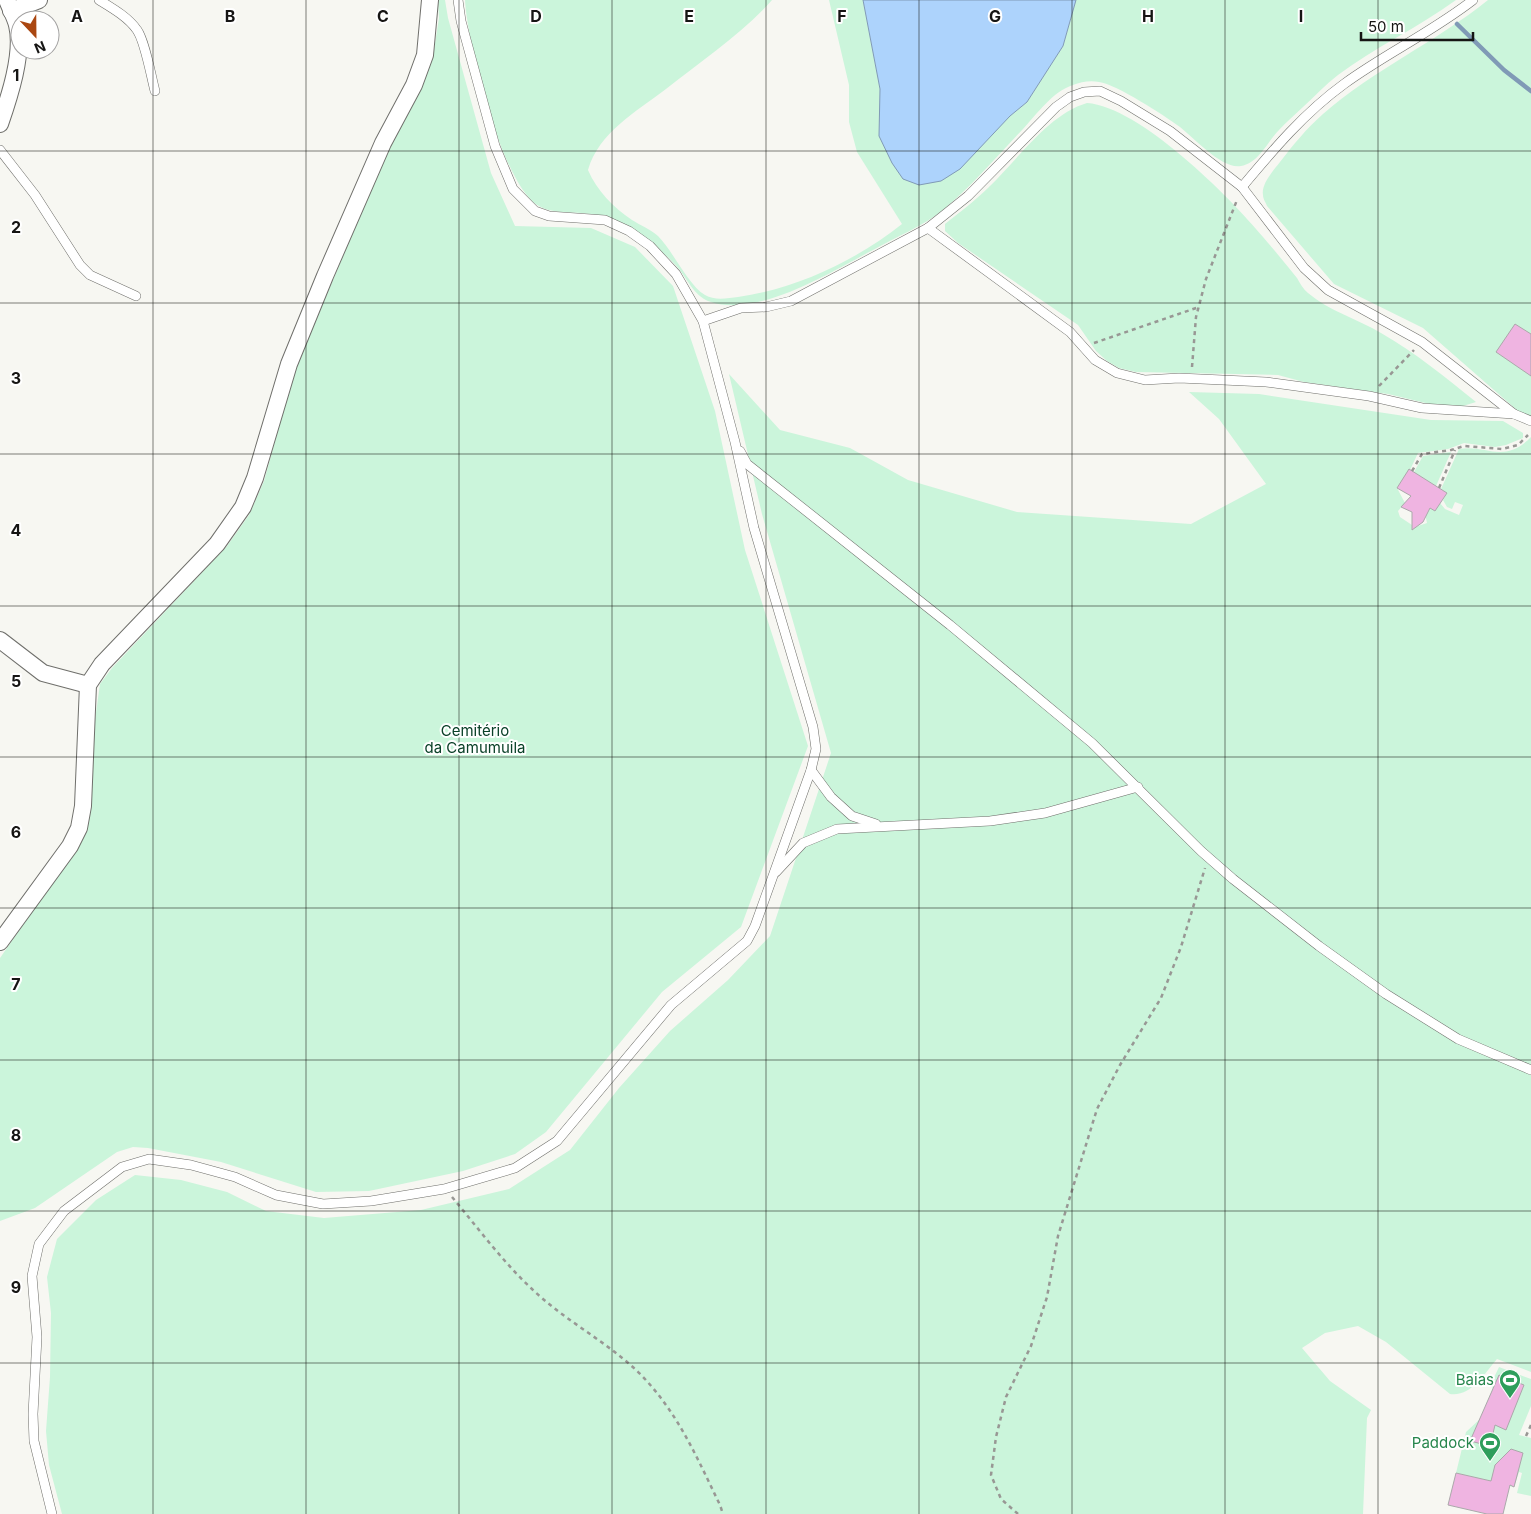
<svg xmlns="http://www.w3.org/2000/svg" width="1531" height="1514" viewBox="0 0 1531 1514" font-family="Inter,sans-serif">
<style>
.green{fill:#cbf5db}
.water{fill:#add3fc;stroke:#809ab6}
.lines{fill:none;stroke-linecap:round;stroke-linejoin:round}
.stream{stroke:#809ab6;stroke-width:4.5}
.building{fill:#efb4e1;stroke:#aba8aa}
.lane-casing{stroke:#6f6f6b;stroke-width:10}
.street-casing{stroke:#6f6f6b;stroke-width:18}
.path{stroke:#989794;stroke-width:2.5;stroke-dasharray:4 4;stroke-linecap:butt}
.lane{stroke:#fff;stroke-width:9}
.street{stroke:#fff;stroke-width:16}
.grid{fill:none;stroke:#161514;stroke-width:1;stroke-opacity:0.55}
.labels{text-anchor:middle;stroke-width:4;stroke-linejoin:round;paint-order:stroke}
.park-label{font-size:15px;fill:#0a4128;stroke:#fff}
.leisure-label{font-size:15px;fill:#27864d;stroke:#fff;text-anchor:end}
.grid-label{font-size:16px;text-anchor:middle;font-weight:bold;fill:#161514;stroke:#fff;stroke-width:4;stroke-linejoin:round;paint-order:stroke}
</style>
<rect width="100%" height="100%" fill="#f7f7f2"/>
<g class="green">
<path d="M438,0H445L448,18L491,173L515,226L591,228L635,247L673,286L715,411L745,550L808,746L741,927L662,992L546,1132L515,1154L463,1171L369,1191L316,1192L221,1162L148,1148L133,1147L117,1152L35,1208L0,1221V958L77,847L100,684L112,668L227,546L249,515L264,481L295,369L390,146L433,56L439,18Z"/>
<path d="M465,0H772C742,34 701,61 666,89C636,112 599,132 588,170C597,191 613,207 632,220C640,225 650,229 658,236C673,251 688,285 705,295C715,301 728,298 738,297C796,289 857,260 902,224L857,152L849,122V85L829,0H863L880,89L879,136L1010,116L1027,102L1063,46L1076,0H1456C1418,28 1375,47 1338,75C1325,85 1314,97 1303,107C1295,115 1286,122 1279,130C1267,142 1259,163 1241,166C1223,170 1194,138 1180,127C1165,116 1116,84 1099,82C1090,80 1081,82 1073,85C1052,92 1038,113 1023,129C997,156 972,186 943,210C923,226 896,237 873,250C833,271 758,318 711,302C695,297 689,282 679,269C674,263 667,256 660,251C648,239 619,224 602,217C582,209 557,217 537,205C502,183 467,42 465,0Z"/>
<path d="M1488,0H1531V417L1518,411L1423,328L1334,284L1267,206C1266,203 1263,199 1263,195C1261,184 1273,171 1280,162C1293,145 1307,128 1323,114C1373,70 1436,42 1488,0Z"/>
<path d="M1087,103C1140,107 1229,196 1263,237C1274,250 1286,264 1297,278C1300,283 1303,289 1308,293C1329,311 1358,319 1381,333C1416,353 1445,377 1476,402L1463,406H1438L1388,394L1304,382L1278,375L1136,372L1119,368L1107,361L1096,351L1078,325L958,243L945,231V224C960,212 976,200 989,187C1018,159 1049,114 1087,103Z"/>
<path d="M729,374L780,430L850,448L908,480L1017,512L1191,524L1266,484L1219,419L1189,392L1259,394L1431,420L1503,421L1523,433V438L1506,445L1495,447L1464,443L1448,449L1418,453L1410,470L1397,488L1405,503L1398,511L1400,517L1415,527L1427,523L1423,504L1435,511L1440,503L1445,509L1459,515L1463,505L1455,502L1452,509L1447,507L1443,500L1447,493L1441,489L1459,449C1486,444 1504,465 1531,437V1372L1497,1359C1484,1374 1471,1397 1450,1394L1386,1342L1358,1326L1325,1333L1302,1348L1330,1381L1371,1410L1367,1418L1363,1514H62L49,1465L46,1431L50,1377L51,1313L47,1277L57,1239L96,1200L135,1175L181,1180L227,1192L266,1211L324,1218L421,1210L509,1189L570,1150L619,1088L670,1031L728,980L770,936L831,753L762,514Z"/>
<path d="M1451,452L1436,486L1414,472L1423,456Z"/>
<path d="M1499,1367L1531,1379V1406L1519,1435L1531,1438V1496L1517,1493L1522,1473L1519,1472L1514,1487L1456,1473L1466,1432L1480,1419L1493,1388L1490,1386Z"/>
</g>
<path class="water" d="M863,0H1076L1063,46L1027,102L1010,116L960,169L941,181L919,185L903,179L892,163L879,136L880,89Z"/>
<g class="lines">
<path class="stream" d="M1457,24L1504,70L1531,91"/>
</g>
<g class="building">
<path d="M1515,324L1531,334V376L1496,352Z"/>
<path d="M1409,469L1447,493L1435,511L1430,508L1423,522L1412,530V512L1401,507L1411,496L1397,488Z"/>
<path d="M1499,1375L1524,1385L1506,1430L1495,1425L1490,1446L1470,1441Z"/>
<path d="M1511,1449L1523,1453L1514,1487L1510,1485L1503,1514H1487L1448,1505L1456,1473L1491,1481L1495,1465Z"/>
</g>
<g class="lines">
<g class="lane-casing">
<g id="lane">
<path d="M99,0C112,8 128,17 137,30C145,41 151,76 155,91"/>
<path d="M0,150L35,195L80,265L90,275L136,296"/>
<path d="M1242,187C1273,150 1304,113 1344,84C1385,54 1432,32 1473,0"/>
<path d="M928,228L1070,332L1095,360L1117,373L1145,380L1179,378L1266,382L1369,396L1422,408L1514,414"/>
<path d="M703,321L741,308L766,307L791,301L928,228L968,196L1056,107L1070,97L1084,92L1100,91L1121,101L1170,131L1242,187L1304,268L1328,290L1422,342L1514,414L1531,421"/>
<path d="M740,451L747,464L950,625L1092,743L1201,851L1233,879L1319,946L1386,994L1458,1039L1531,1070"/>
<path d="M811,770L831,797L852,816L876,824"/>
<path d="M776,872L803,843L837,829L990,821L1045,813L1138,787"/>
<path d="M52,1514L34,1441L33,1414L37,1337L32,1276L39,1244L64,1211L122,1167L149,1159L191,1165L235,1177L276,1195L323,1204L371,1201L444,1189L515,1168L557,1141L671,1005L747,941L755,926L811,770L816,749L813,727L754,528L735,442L703,321L676,274L650,246L629,231L605,220L549,216L535,211L513,189L495,146L461,21L458,0"/>
</g>
</g>
<g class="street-casing">
<g id="street">
<path d="M11,11L39,0"/>
<path d="M0,124C9,98 24,53 17,25C15,17 10,8 7,0"/>
<path d="M0,640L43,673L88,685"/>
<path d="M0,942L70,846L79,828L83,806L88,685L102,664L217,544L243,507L255,478L289,364L325,276L383,143L414,85L425,55L430,0"/>
</g>
</g>
<g class="path">
<path d="M1094,343L1199,307"/>
<path d="M1192,367L1196,317L1206,279L1237,200"/>
<path d="M1379,386L1414,350"/>
<path d="M1412,471L1422,454L1451,450L1464,446L1502,449L1518,445L1528,435"/>
<path d="M1439,488L1455,450"/>
<path d="M452,1197C478,1228 503,1262 532,1289C569,1325 619,1347 652,1387C682,1422 700,1464 720,1505L723,1514"/>
<path d="M1526,1436L1531,1425"/>
<path d="M1018,1514L1001,1499L991,1475L996,1437L1006,1397L1031,1346L1047,1297L1058,1236L1097,1109L1120,1065L1161,998L1181,947L1205,868"/>
</g>
<use href="#lane" class="lane"/>
<use href="#street" class="street"/>
</g>
<path class="grid" d="M153,0V1514M306,0V1514M459,0V1514M612,0V1514M766,0V1514M919,0V1514M1072,0V1514M1225,0V1514M1378,0V1514M0,151H1531M0,303H1531M0,454H1531M0,606H1531M0,757H1531M0,908H1531M0,1060H1531M0,1211H1531M0,1363H1531"/>
<defs>
<g id="stadium-pin" transform="scale(1.125)"><path d="M0 17L-7.5 6A9.5 9.5 0 1 1 7.5 6Z" fill="#2e9e5b" stroke="#fff"/><path d="M0-5a6.5 5 0 1 0 0 10a6.5 5 0 1 0 0-10ZM-3.5-1.8h7v3.6h-7Z" fill="#fff"/></g>
</defs>
<g fill-rule="evenodd">
<use href="#stadium-pin" x="1510" y="1380"/>
<use href="#stadium-pin" x="1490" y="1443"/>
</g>
<g class="labels">
<g class="park-label">
<text x="475" y="736">Cemitério<tspan x="475" dy="17">da Camumuila</tspan></text>
</g>
<g class="leisure-label">
<text x="1494" y="1385">Baias</text>
<text x="1474" y="1448">Paddock</text>
</g>
</g>
<g class="grid-label">
<text x="77" y="22">A</text>
<text x="230" y="22">B</text>
<text x="383" y="22">C</text>
<text x="536" y="22">D</text>
<text x="689" y="22">E</text>
<text x="842" y="22">F</text>
<text x="995" y="22">G</text>
<text x="1148" y="22">H</text>
<text x="1301" y="22">I</text>
<text x="16" y="81">1</text>
<text x="16" y="233">2</text>
<text x="16" y="384">3</text>
<text x="16" y="536">4</text>
<text x="16" y="687">5</text>
<text x="16" y="838">6</text>
<text x="16" y="990">7</text>
<text x="16" y="1141">8</text>
<text x="16" y="1293">9</text>
</g>
<g transform="translate(35 35) rotate(158)"><circle r="24" fill="#ffffff" stroke="#a2a1a1"/>
<path d="M0-4L9 19L0 12L-9 19Z" fill="#aa4711"/>
<text y="-8" font-size="14" font-weight="bold" text-anchor="middle" fill="#161514">N</text>
</g>
<path d="M1361 32v8h112v-8" fill="none" stroke="#161514" stroke-width="2.5"/>
<text x="1368" y="32" font-size="15" fill="#161514" stroke="#ffffff" stroke-width="4" paint-order="stroke">50 m</text>
</svg>
